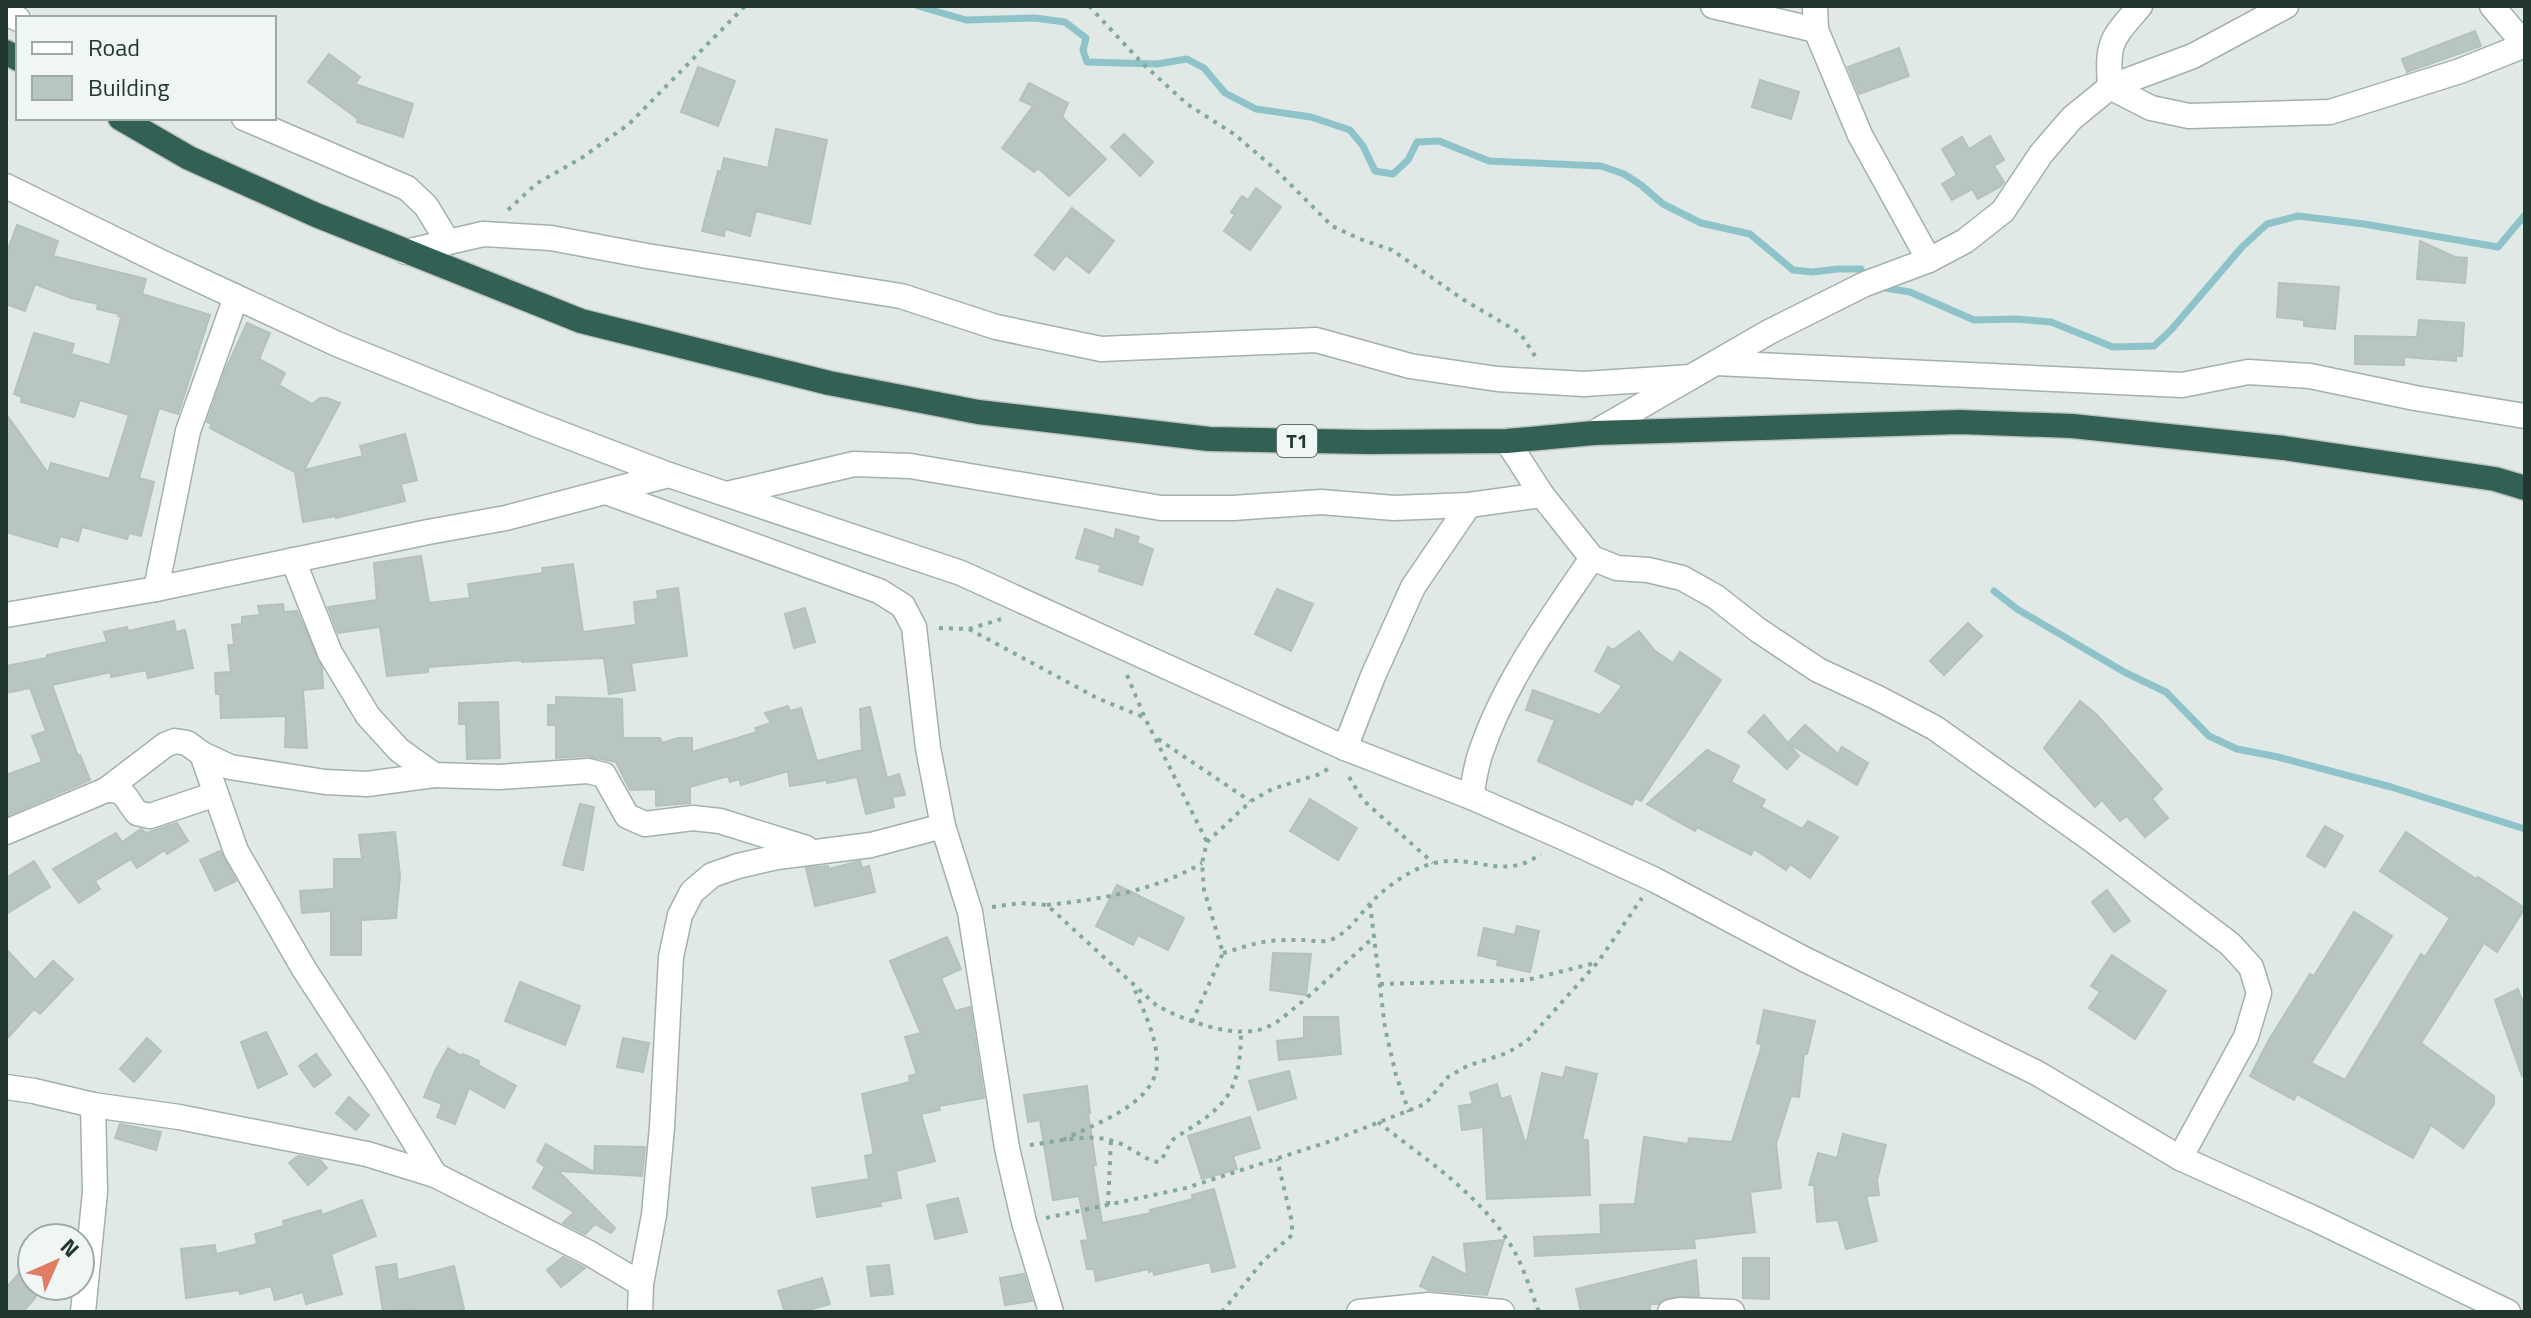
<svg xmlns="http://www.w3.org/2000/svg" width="2531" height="1318" viewBox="0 0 2531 1318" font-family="'Titillium Web',sans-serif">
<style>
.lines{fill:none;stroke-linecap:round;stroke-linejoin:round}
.stream{stroke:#8dc3c9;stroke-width:7}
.building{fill:#b9c6c0;stroke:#b3c2bb;stroke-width:2}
.minor-casing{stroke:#a4b0ab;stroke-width:27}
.highway-casing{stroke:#bdc3c1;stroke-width:27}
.path{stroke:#84a99b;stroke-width:4;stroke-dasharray:4 6;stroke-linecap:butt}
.minor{stroke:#fff;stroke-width:24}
.highway{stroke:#326054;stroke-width:24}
.labels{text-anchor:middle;stroke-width:6;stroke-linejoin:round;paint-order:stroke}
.shield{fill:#f0f6f3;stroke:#60706b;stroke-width:2}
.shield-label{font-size:20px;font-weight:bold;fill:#233731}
</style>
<rect width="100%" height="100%" fill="#e0e9e5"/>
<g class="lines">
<g class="stream">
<path d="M918,6L966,20L1035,18L1065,22L1086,38L1083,50L1087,62L1157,64L1187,59L1204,68L1225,93L1256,109L1311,117L1350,130L1363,146L1375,171L1393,174L1408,160L1417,142L1439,141L1489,161L1601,166L1624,174L1641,185L1663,204L1701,223L1750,234L1793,270L1812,272L1838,269H1861L1863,279"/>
<path d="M1879,287L1910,292L1974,320L2016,319L2051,322L2113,347L2154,346L2171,330L2242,247L2267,224L2298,216L2364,224L2498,247L2525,215"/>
<path d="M1994,591L2017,609L2126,673L2166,692L2209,736L2237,749L2278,757L2391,787L2525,829"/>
</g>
</g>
<g class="building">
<path d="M2475,31L2481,46L2407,72L2402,59Z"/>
<path d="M1899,48L1909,76L1859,94L1848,67Z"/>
<path d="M329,54L360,77L355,84L413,104L403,137L357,122L358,119L308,82Z"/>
<path d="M698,67L735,81L718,126L681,112Z"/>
<path d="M1760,80L1799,92L1791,119L1752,107Z"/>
<path d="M1029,83L1068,103L1062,117L1106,159L1069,196L1038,168L1034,172L1002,148L1033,106L1020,100Z"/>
<path d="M776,129L827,140L810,224L756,211L750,236L725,229L724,236L702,231L718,171L721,172L724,158L768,168Z"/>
<path d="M1124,134L1153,162L1140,176L1111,147Z"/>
<path d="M1990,136L2004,160L1994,166L2004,182L2001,186L1978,199L1972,189L1952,200L1942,184L1957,175L1942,149L1962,137L1969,149Z"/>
<path d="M1256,188L1281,207L1250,250L1224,231L1235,215L1231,212L1242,196L1248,200Z"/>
<path d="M1072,208L1114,241L1089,273L1066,255L1054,270L1035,255Z"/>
<path d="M17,225L58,241L53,256L146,279L142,294L210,315L178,414L159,408L139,478L154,482L141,536L129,533L127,539L82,527L78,541L60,536L57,547L6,532V414L48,473L51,463L109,479L129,415L80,400L74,417L21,402L22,397L14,394L34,333L74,344L71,354L110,365L121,317L118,316L119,314L97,309L98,304L71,298L35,284L25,311L6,304V255Z"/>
<path d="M2420,241L2455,257L2467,258L2465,283L2417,279Z"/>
<path d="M2279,283L2339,287L2335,329L2304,326V320L2277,317Z"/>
<path d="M2419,320L2464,323L2462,356H2456V361L2404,357V365L2355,364V336L2417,337Z"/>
<path d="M247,323L270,333L259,359L285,373L279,385L312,404L320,398H327L340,403L304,470L363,456L360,446L405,434L417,480L401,484L405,501L336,518V516L303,522L295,472L210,428L212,424L207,422L225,371Z"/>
<path d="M1085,529L1114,539L1116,529L1139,537L1137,543L1153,549L1142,585L1099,571L1101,565L1076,558Z"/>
<path d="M421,556L429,603L470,598L468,584L543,573L542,568L573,564L583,632L636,625L634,602L658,599L657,591L678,588L687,656L631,663L635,690L609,694L604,658L522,662V660L428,667V672L387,676L380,627L338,633L328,607L377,600L374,563Z"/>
<path d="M1277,589L1313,604L1291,651L1255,634Z"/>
<path d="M283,604L284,612L297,611L322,668L323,688L303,690L307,748L285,747L286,716L221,718L220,694H216L215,673L231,672L228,645H234L232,625L242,624V617L260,615L258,606Z"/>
<path d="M805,608L815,642L794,648L785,614Z"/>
<path d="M174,621L176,632L185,630L193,668L148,678L146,670L111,677V672L52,685L78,756L80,755L90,780L6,816V775L42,762L32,736L46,731L30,688L6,693V666L47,658V655L107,642L104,632L127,627L128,631Z"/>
<path d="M1968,623L1982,636L1944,675L1930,661Z"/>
<path d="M1639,631L1655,651L1673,663L1680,652L1721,680L1641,801L1635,798L1632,805L1538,761L1555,720L1526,710L1533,690L1600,715L1622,686L1595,671L1608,647L1613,650Z"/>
<path d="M556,697L622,699L623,738H660L662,743L678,738H692V752L757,732L755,728L771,723L765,713L788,706L790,711L801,708L817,761L862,750L860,709L870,707L887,778L899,774L905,795L892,797L894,807L866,814L857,777L827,783V780L790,786L788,771L741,785L739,779L730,782L728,776L690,787V803L656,806V789L630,790L616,762L587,756L556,758V725H548V705H556Z"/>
<path d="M2080,701L2097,715L2162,789L2152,799L2168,818L2145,837L2127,816L2120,821L2102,800L2095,807L2044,748Z"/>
<path d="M498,702L500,758L467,759L466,724H459V703Z"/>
<path d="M1764,715L1799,756L1787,769L1748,732Z"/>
<path d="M1805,725L1838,754L1842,747L1868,763L1857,785L1788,743Z"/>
<path d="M1707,750L1739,766L1731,782L1765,800L1761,807L1802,829L1808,821L1838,837L1810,878L1790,864L1786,870L1754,849L1751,855L1697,827L1695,831L1647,804Z"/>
<path d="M1310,799L1357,828L1338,860L1290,831Z"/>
<path d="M580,804L594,807L583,870L563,865Z"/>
<path d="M177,823L188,841L167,854L165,850L137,868L131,859L95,881L100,889L79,903L53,869L116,833L122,842L141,829L146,833Z"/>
<path d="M2325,826L2343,836L2325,867L2307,856Z"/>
<path d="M395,832L400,876L396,918L361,920V955H331V911L302,913L300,891L334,889V859H362L359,835Z"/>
<path d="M2406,832L2476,879L2478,877L2525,908L2497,952L2484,943L2421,1043L2494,1096V1104L2463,1148L2431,1125L2413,1158L2297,1094L2294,1100L2250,1076L2270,1038L2310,974L2314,976L2354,912L2392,936L2311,1063L2345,1080L2421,954L2425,957L2450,918L2380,871Z"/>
<path d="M220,851L236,881L215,891L200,860Z"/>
<path d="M34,861L50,887L6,914V878Z"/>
<path d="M860,861L862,868L869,866L875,892L815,906L806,868L828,866L829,869Z"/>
<path d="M1117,885L1184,918L1168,950L1138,935L1133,945L1096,926Z"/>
<path d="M2107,890L2130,921L2114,932L2092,902Z"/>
<path d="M1517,926L1539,931L1530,972L1497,965L1498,960L1478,955L1484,928L1515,935Z"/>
<path d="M947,937L961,969L941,978L955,1011L970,1007L984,1098L939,1106L940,1110L921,1114L935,1161L896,1171L901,1198L880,1202L881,1206L817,1217L812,1188L869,1179L865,1156L874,1154L862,1094L910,1082L909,1076L917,1074L905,1037L921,1033L890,961Z"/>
<path d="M6,949L35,980L53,961L73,979L40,1014L34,1009L6,1040Z"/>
<path d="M1273,953L1311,954L1306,995L1270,990Z"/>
<path d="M2112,955L2166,991L2135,1039L2089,1008L2100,992L2091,986Z"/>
<path d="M520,982L580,1006L565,1045L505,1021Z"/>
<path d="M2518,989L2525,1008V1076H2522L2495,1000Z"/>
<path d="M1764,1010L1815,1021L1807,1054H1804L1799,1097L1791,1096L1776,1144L1781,1188L1750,1192L1755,1232L1694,1239L1695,1248L1535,1256L1534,1237L1601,1234L1600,1205L1635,1204L1644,1137L1688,1144L1689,1138L1732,1142L1762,1045L1757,1043Z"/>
<path d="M1304,1017H1338L1341,1054L1279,1060L1277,1041L1304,1038Z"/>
<path d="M266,1032L287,1074L258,1088L241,1042Z"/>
<path d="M147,1038L161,1051L134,1082L120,1069Z"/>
<path d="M623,1038L649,1043L643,1072L617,1067Z"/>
<path d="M448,1048L462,1056L463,1054L479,1061L478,1065L516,1086L504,1108L469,1088L455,1124L437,1117L442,1104L424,1097L435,1071Z"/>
<path d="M316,1054L331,1075L314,1087L299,1066Z"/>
<path d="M1566,1067L1597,1074L1582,1140H1588L1590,1195L1487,1199L1483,1127L1462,1130L1459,1106L1473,1104L1470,1093L1497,1084L1501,1099L1510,1096L1526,1145L1542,1073L1563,1078Z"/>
<path d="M1289,1071L1296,1098L1258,1110L1249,1081Z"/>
<path d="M1087,1086L1090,1113H1088L1096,1165H1093L1102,1223L1151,1213L1150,1210L1193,1199L1192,1195L1214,1189L1235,1267L1212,1272L1210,1262L1154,1275L1153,1270L1149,1272L1148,1269L1096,1281L1094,1269H1087L1081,1241L1088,1240L1079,1196L1053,1200L1040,1120L1028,1122L1024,1095Z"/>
<path d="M349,1097L369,1115L356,1130L336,1113Z"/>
<path d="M1250,1117L1260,1148L1233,1156L1237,1169L1202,1179L1188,1136Z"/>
<path d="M120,1124L161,1132L156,1150L115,1138Z"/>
<path d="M1843,1134L1886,1145L1877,1180L1879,1195L1866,1196L1877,1241L1846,1249L1838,1220L1817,1222L1814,1185H1809L1818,1153L1837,1158Z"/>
<path d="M546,1144L594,1172L595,1146L645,1147L642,1176L558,1171L615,1228L611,1233L595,1224L585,1234L563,1223L574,1212L533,1188L545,1167L537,1161Z"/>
<path d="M298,1156L320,1160L327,1168L308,1185L289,1163Z"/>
<path d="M958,1198L967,1232L935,1239L927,1205Z"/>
<path d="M362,1200L376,1236L331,1254L342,1294L306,1304L303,1292L275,1300L271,1286L240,1294L239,1290L186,1298L181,1249L215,1245L216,1254L257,1244L255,1234L284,1226L283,1221L321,1210L322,1215Z"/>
<path d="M1504,1240L1487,1295L1429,1290L1420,1286L1433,1257L1467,1275L1464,1244Z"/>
<path d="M563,1257L585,1268L561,1287L547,1270Z"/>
<path d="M32,1258V1286H45L23,1312H6V1288Z"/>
<path d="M1743,1258H1769V1299L1743,1298Z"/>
<path d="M1696,1260L1699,1296L1666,1298L1658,1304H1650V1312H1581L1576,1289Z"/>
<path d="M396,1264L398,1280L454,1266L464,1309L450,1312H416L415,1309L383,1312L376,1267Z"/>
<path d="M889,1265L893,1294L871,1296L867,1267Z"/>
<path d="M1024,1274L1032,1301L1005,1305L1000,1278Z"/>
<path d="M822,1278L830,1304L801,1312H785L778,1291Z"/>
</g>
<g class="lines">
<g class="minor-casing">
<g id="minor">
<path d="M1713,6L1816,30"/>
<path d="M1815,6L1816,30L1860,135L1929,260"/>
<path d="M2140,6C2111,40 2107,41 2110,87L2151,108L2189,116L2330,112L2460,71L2525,45"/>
<path d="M2492,6L2525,45"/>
<path d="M6,13L18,19"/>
<path d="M244,118L407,188L426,206L448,242"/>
<path d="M6,186L161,262L337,344L533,423L669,475L961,573L1345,748L1471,797L1562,837L1655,880L1804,959L2037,1073L2180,1158L2313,1218L2508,1312"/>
<path d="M406,252L483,234L551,238L647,256L901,296L996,327L1101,349L1316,340L1410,366L1497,379L1584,384L1691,377"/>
<path d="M1716,363L2182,385L2248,372L2310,376L2415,398L2525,416"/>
<path d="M1594,433L1769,332L1865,284L1929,260L1965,241L2003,211L2041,154L2072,118L2110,87L2193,56L2286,6"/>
<path d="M1507,441L1542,495L1592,558L1617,568L1648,570L1682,578L1716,597L1758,630L1818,670L1878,698L1935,728L2092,840L2230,944L2251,967L2259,993L2246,1037L2180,1158"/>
<path d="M606,492L879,591L903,606L914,627L928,748L943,826L970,912L1007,1148L1024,1222L1051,1312"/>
<path d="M727,494L854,464L910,466L1161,508H1233L1321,502L1394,508L1469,505L1542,495"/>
<path d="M293,560L330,653L368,716L399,750L434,775L499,777L588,771L604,775L627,816L645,824L693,818L720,821L806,848"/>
<path d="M156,589L188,431L236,297"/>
<path d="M6,615L156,589L428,532L506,518L669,475"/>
<path d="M1345,748L1373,676L1413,587L1469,505"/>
<path d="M202,754L236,851L304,969L379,1084L435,1175"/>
<path d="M106,790L165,745L175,741L187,743L202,754L230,767L325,782L367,784L434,775"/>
<path d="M1471,797C1474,781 1476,764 1482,749C1506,679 1551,619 1592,558"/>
<path d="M6,832L106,790C127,789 125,799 137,813L150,816L216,794"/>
<path d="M6,1087L34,1091L93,1105L179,1117L367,1154L435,1175L589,1253L641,1284"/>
<path d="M83,1312L95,1192L93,1105"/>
<path d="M640,1312L641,1284L654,1215L662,1127L671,957L680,915L692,892L712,875L738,866L777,857L871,845L943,826"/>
<path d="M1359,1312L1429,1305L1502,1312"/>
<path d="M1670,1312L1680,1310L1732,1312"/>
</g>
</g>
<g class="highway-casing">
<g id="highway">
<path d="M6,52L18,59"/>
<path d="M120,118L189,158L316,215L581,321L829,383L978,412L1209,439L1368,442L1507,441L1594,433L1960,422L2072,426L2284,448L2495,479L2525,488"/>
</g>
</g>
<g class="path">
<path d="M1089,6L1142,63L1187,104L1234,134L1275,169L1332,226L1360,239L1392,250L1464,300L1520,333L1537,359"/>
<path d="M508,210L536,184L583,157L629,124L745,6"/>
<path d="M939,628L969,629L1001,619"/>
<path d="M969,629L1097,698L1143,717"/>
<path d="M1127,675L1145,718L1207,842"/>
<path d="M1158,739L1250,801"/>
<path d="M1349,777L1363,800L1433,863"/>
<path d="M1370,904L1385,1028L1396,1075L1409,1112"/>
<path d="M1047,905C1101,899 1155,891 1202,863"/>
<path d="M992,907L1020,903L1047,905L1156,1005C1182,1020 1238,1041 1267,1027C1280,1022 1291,1010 1302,1002C1327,980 1351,958 1375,936"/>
<path d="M1223,953C1235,950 1247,945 1259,943C1270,940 1284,940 1296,940C1311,939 1323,945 1337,937C1350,929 1358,917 1368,906C1384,888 1410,869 1434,863C1475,853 1502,882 1541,854"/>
<path d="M1380,984L1527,980L1595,963"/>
<path d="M1192,1022L1223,953L1204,890L1202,863L1207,842L1251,801L1272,789L1320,774L1331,767"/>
<path d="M1378,1122C1425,1159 1478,1193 1510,1244C1523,1264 1530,1290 1539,1312"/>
<path d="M1063,1140C1095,1123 1159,1104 1157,1060C1156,1035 1143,1010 1134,988"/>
<path d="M1030,1145C1056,1142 1087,1133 1113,1141C1129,1145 1145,1161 1159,1162C1167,1154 1167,1144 1176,1137C1226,1107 1240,1094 1241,1033"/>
<path d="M1108,1205L1111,1140"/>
<path d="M1046,1218L1186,1188L1334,1140L1425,1104L1448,1077L1467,1066L1507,1053L1527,1041L1598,962L1642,898"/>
<path d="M1222,1312L1263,1261L1292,1235V1222L1277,1159"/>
</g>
<use href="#minor" class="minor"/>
<use href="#highway" class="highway"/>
</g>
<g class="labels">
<rect class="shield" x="1277" y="425" width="40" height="32" rx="6"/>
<g class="shield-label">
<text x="1297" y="448">T1</text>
</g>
</g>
<rect width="2531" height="1318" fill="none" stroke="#233731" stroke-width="16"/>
<rect x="16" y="16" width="260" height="104" fill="#f0f6f3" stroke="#9eaaa5" stroke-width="2"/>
<rect x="32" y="42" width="40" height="12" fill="#ffffff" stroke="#9eaaa5" stroke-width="2"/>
<text x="88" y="56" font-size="24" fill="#233731">Road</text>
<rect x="32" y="76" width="40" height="24" fill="#b9c6c0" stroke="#9eaaa5" stroke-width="2"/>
<text x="88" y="96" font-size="24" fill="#233731">Building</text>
<g transform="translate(56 1262) rotate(45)"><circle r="38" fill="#f0f6f3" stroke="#9eaaa5" stroke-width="2"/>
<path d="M0-6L14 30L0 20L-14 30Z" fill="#e27d65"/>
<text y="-12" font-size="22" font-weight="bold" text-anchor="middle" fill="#233731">N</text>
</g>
</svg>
